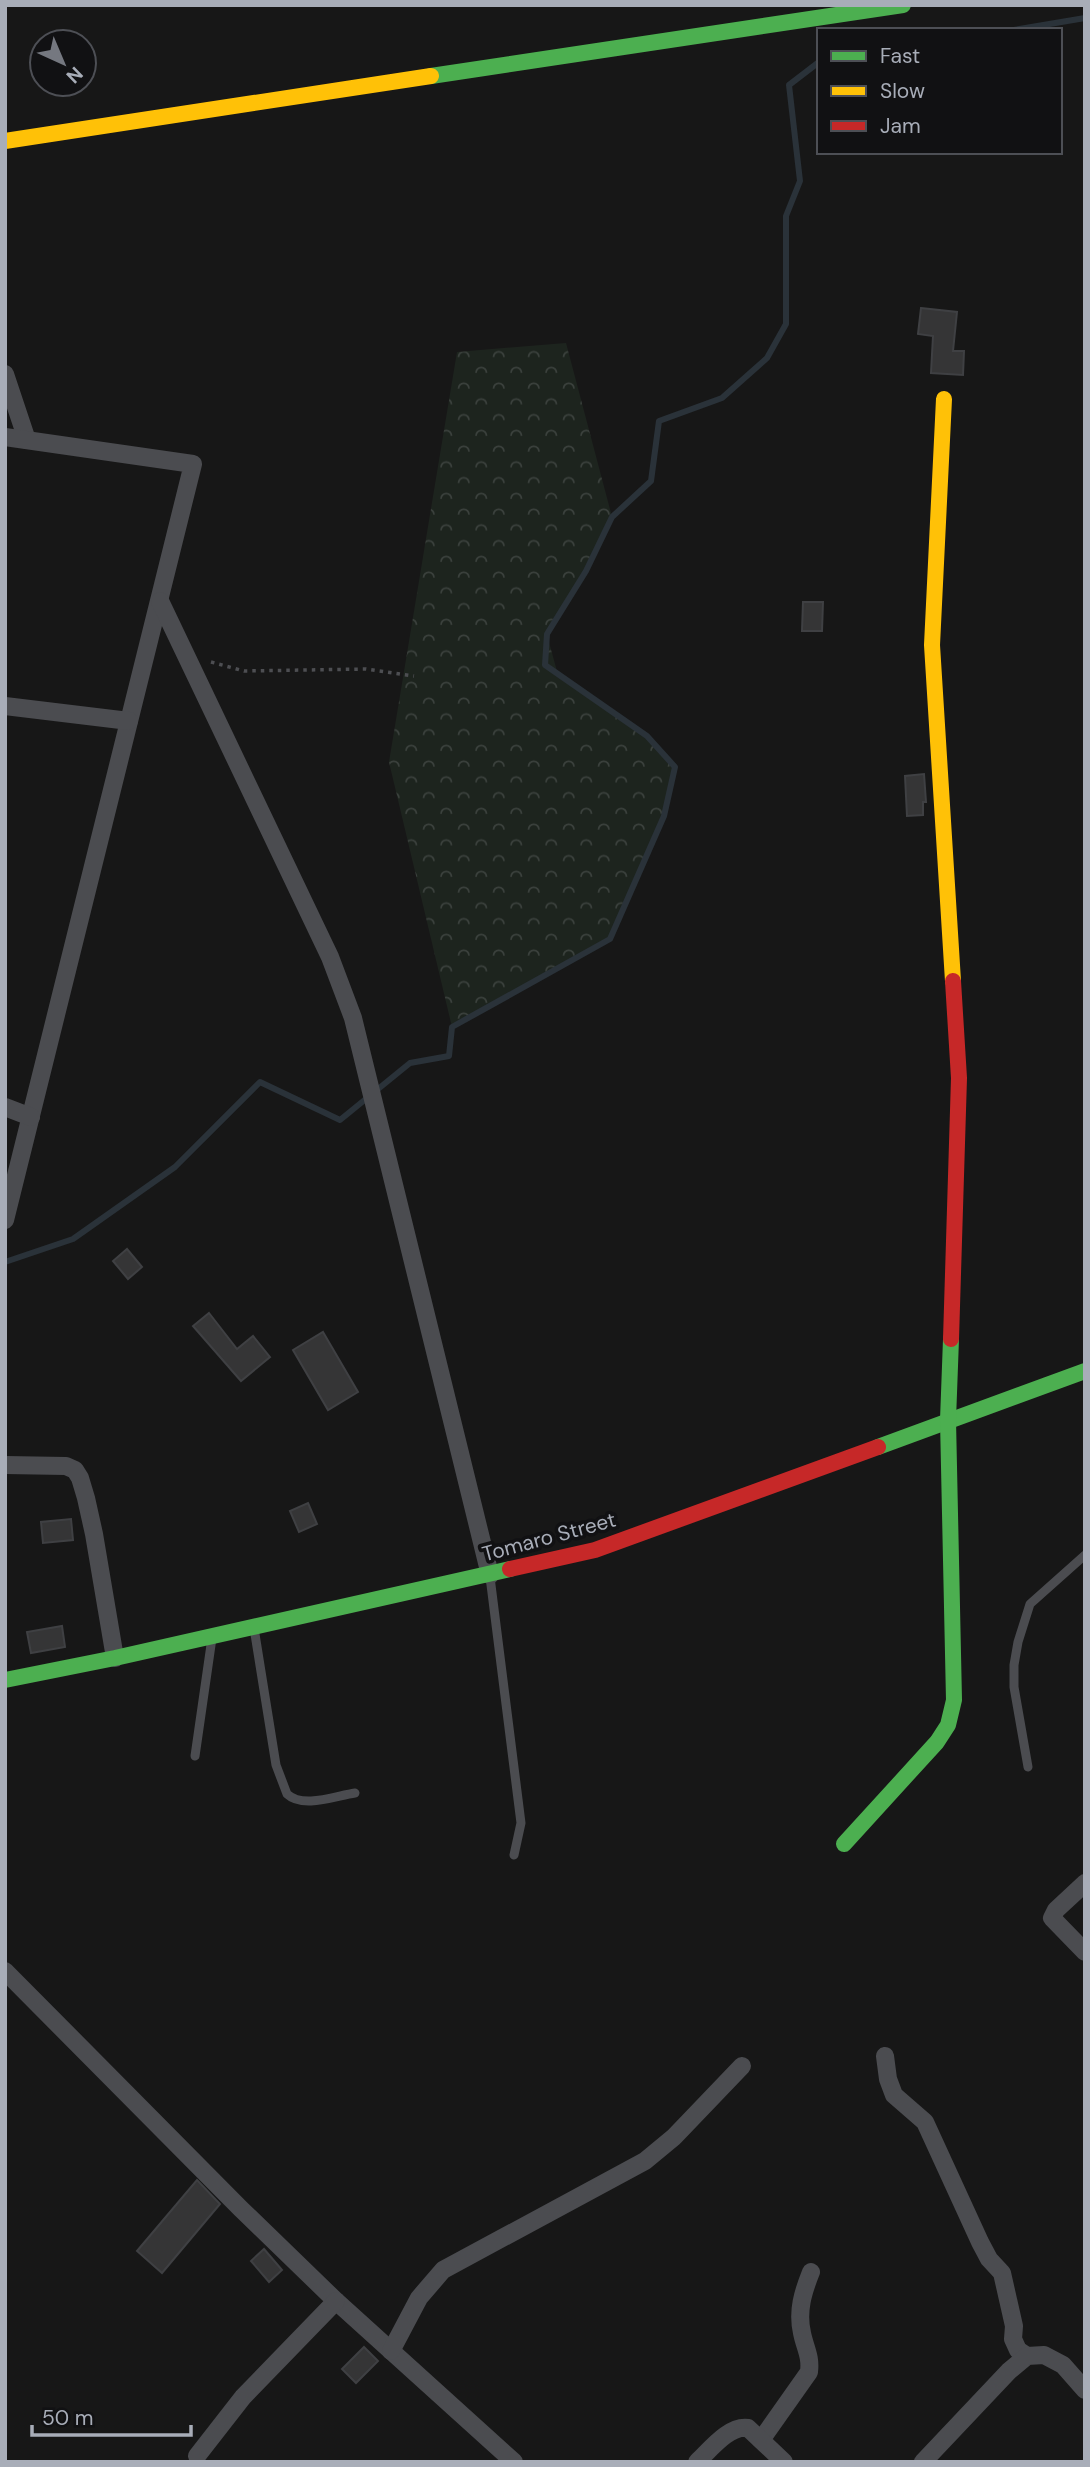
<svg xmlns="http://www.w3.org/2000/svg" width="1090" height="2467" viewBox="0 0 1090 2467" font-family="'DM Sans',sans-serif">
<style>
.forest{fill:url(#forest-crowns)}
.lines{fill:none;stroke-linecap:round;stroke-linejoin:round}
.stream{stroke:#2a3239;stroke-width:6}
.building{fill:#353536;stroke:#3f4043;stroke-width:2}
.path{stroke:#4d4e52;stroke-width:3.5;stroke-dasharray:3.5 5;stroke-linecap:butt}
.lane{stroke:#4b4c50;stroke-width:9}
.street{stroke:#4b4c50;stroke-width:18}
.fast{stroke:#4caf50;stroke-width:16}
.slow{stroke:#ffc107;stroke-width:16}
.jam{stroke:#c62828;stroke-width:16}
.labels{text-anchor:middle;stroke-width:7;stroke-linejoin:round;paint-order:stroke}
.street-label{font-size:21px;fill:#a8adb8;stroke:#111113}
</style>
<defs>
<pattern id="forest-crowns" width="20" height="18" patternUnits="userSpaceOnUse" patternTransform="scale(1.75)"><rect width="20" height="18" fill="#1d241e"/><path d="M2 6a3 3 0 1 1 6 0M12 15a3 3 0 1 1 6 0" fill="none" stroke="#3b413d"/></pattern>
</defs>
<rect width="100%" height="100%" fill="#171717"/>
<path class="forest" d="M566,343L612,517L586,571L547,635L558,675L647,736L675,767L664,816L610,939L452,1027L389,762L457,352Z"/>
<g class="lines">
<g class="stream">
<path d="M1014,30L1085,18"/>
<path d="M5,1262L73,1239L175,1167L260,1082L340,1120L410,1063L449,1056L452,1027L610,939L664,816L675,767L647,736L545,665L547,634L586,571L612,517L651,481L659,421L722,398L767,358L786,324V216L800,181L789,85L819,62"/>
</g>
</g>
<g class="building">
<path d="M921,308L957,312L953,351H964L963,375L931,373L933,336L918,334Z"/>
<path d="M803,602H823L822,631H802Z"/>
<path d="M924,774L926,802H923V815L907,816L905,776Z"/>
<path d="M127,1249L142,1267L128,1279L113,1261Z"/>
<path d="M209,1313L237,1349L253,1336L270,1357L241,1381L193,1326Z"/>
<path d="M323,1332L358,1392L328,1410L293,1350Z"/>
<path d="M308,1503L317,1524L299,1532L290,1511Z"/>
<path d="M71,1519L73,1540L43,1543L41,1522Z"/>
<path d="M62,1626L65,1647L31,1653L27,1632Z"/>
<path d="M197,2180L220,2204L162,2273L137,2251Z"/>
<path d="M264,2249L282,2270L269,2282L251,2261Z"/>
<path d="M364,2347L378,2361L356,2383L342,2369Z"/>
</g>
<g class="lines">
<path class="path" d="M211,662L244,671L366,669L414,676"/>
<g class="lane">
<path d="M490,1577L521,1823L514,1855"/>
<path d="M254,1628L276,1765L287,1794C303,1809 335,1796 355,1793"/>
<path d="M195,1756L212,1638"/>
<path d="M1028,1767L1014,1687V1665L1018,1642L1030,1604L1085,1555"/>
</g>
<g class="street">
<path d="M5,374L27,440"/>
<path d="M5,437L193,464L5,1220"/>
<path d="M160,601L330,957L353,1018L490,1575"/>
<path d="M5,706L129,721"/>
<path d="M5,1107L31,1117"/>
<path d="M5,1465L66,1466L75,1470L80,1478L86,1498L94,1534L115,1658"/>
<path d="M1085,1883L1056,1910L1052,1918L1085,1952"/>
<path d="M5,1971L241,2209L336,2301L514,2462"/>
<path d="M885,2056L888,2079L894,2095L925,2122L980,2242L989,2259L1002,2273L1014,2326L1013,2339L1018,2350L1027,2356"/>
<path d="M391,2351L419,2298L443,2270L645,2161L674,2137L742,2066"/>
<path d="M761,2440L809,2372C811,2356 805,2348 802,2333C797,2311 803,2292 811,2272"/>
<path d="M197,2456L243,2397L336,2301"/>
<path d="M697,2462C710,2450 729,2425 748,2428L784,2462"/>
<path d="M923,2462L1009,2371L1027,2356L1044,2355L1063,2365L1085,2390"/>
</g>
<g class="fast">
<path d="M431,76L903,5"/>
<path d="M878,1447L1085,1371"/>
<path d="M5,1680L115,1658L510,1569"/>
<path d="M844,1844L937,1742L948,1725L954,1700L948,1420L951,1339"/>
</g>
<g class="slow">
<path d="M5,141L431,76"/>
<path d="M944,399L932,645L953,981"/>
</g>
<g class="jam">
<path d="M951,1339L959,1078L953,981"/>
<path d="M510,1569L595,1550L878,1447"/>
</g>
</g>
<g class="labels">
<g class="street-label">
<text transform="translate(549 1537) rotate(-15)" y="7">Tomaro Street</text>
</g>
</g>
<rect width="1090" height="2467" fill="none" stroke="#a8adb8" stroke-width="14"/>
<rect x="817" y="28" width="245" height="126" fill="#111113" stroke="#4d4f55" stroke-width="2"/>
<rect x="831" y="51" width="35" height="10" fill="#4caf50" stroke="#4d4f55" stroke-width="2"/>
<text x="880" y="63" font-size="21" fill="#a8adb8">Fast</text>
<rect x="831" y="86" width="35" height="10" fill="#ffc107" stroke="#4d4f55" stroke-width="2"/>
<text x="880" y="98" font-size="21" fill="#a8adb8">Slow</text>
<rect x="831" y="121" width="35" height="10" fill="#c62828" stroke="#4d4f55" stroke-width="2"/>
<text x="880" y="133" font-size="21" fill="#a8adb8">Jam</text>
<g transform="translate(63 63) rotate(136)"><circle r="33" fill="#111113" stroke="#4d4f55" stroke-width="2"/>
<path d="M0-5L12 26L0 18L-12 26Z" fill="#757880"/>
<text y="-10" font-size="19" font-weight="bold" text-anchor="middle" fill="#a8adb8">N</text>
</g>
<path d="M32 2425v10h159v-10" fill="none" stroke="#a8adb8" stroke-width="3.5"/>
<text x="42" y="2425" font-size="21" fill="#a8adb8" stroke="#111113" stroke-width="5" paint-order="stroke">50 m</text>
</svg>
